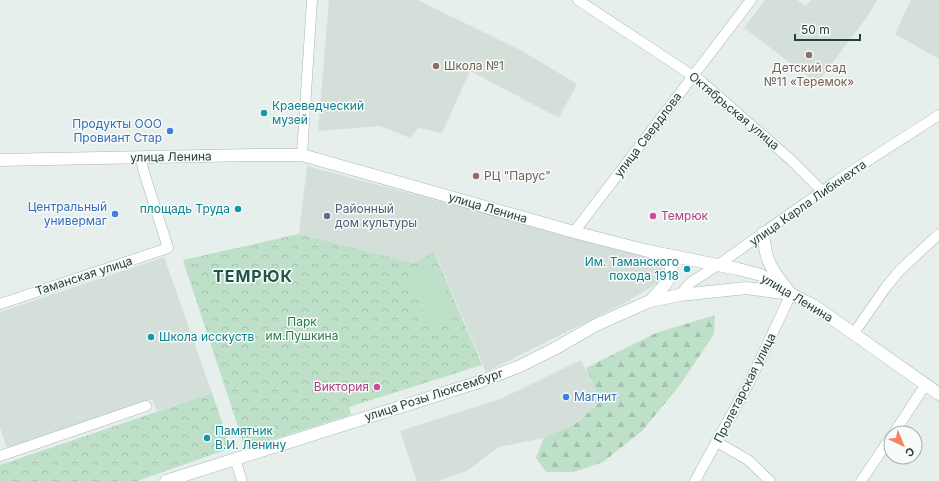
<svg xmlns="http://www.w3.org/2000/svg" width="939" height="481" viewBox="0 0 939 481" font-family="Inter,sans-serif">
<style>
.built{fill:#d4dfda}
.forest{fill:url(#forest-firs)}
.park{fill:url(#park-crowns)}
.garden{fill:#bfe0c8}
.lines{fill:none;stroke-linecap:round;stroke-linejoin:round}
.minor-casing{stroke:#a8b8b2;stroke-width:11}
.tertiary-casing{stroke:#a8b8b2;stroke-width:13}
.secondary-casing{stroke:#a4bbb3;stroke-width:13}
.minor{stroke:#fff;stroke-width:10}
.tertiary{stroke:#fff;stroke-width:12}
.secondary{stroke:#fff;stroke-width:12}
.education-dot{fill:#8d6e63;stroke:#f7fbf9;stroke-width:1.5}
.culture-dot{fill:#0f9aa8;stroke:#f7fbf9;stroke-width:1.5}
.shop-dot{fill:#3f7fe0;stroke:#f7fbf9;stroke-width:1.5}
.service-dot{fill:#5c6f8a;stroke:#f7fbf9;stroke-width:1.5}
.hotel-dot{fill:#d1479c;stroke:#f7fbf9;stroke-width:1.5}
.labels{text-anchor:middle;stroke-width:3;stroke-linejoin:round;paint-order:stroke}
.education-label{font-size:12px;fill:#785e54;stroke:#f7fbf9;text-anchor:start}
.culture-label{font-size:12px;fill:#0d838f;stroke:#f7fbf9;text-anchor:start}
.street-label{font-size:12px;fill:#24423a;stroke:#f7fbf9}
.shop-label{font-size:12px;fill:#366cbe;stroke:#f7fbf9;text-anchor:end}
.service-label{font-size:12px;fill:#4e5e75;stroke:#f7fbf9;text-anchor:start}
.hotel-label{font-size:12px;fill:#b23c85;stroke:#f7fbf9;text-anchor:start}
.park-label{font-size:12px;fill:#2d7a4b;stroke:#f7fbf9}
.district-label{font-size:16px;font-weight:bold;letter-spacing:1px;fill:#1f5548;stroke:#f7fbf9}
</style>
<defs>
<pattern id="forest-firs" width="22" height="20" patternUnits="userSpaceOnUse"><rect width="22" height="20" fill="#bfe0c8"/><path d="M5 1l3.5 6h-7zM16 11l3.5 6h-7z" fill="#a4c1ad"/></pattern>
<pattern id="park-crowns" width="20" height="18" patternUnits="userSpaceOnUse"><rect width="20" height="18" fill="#bfe0c8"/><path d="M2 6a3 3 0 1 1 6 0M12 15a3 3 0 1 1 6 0" fill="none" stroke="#a4c1ad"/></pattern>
</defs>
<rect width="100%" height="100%" fill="#e6efeb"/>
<g class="built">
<path d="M329,0H418L524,52L577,84L559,118L470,71L442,133L418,128L410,138L380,126L318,131Z"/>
<path d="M765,0H797L806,6L811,0H877L868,16L817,83L744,28Z"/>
<path d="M911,0H939V59L895,34Z"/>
<path d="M307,166L660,260L664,279L625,303L486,372L435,253L413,263L299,234Z"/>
<path d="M164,257L212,393L157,411L152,399L7,448L0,427V312Z"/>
<path d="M581,360L601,400L578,422L544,438L499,447L467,471L437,481H417L400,431L500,399Z"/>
</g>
<path class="forest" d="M715,315L714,334L680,385L642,431L603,462L574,472H546L536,458L544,438L578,422L601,401L586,368L656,333Z"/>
<g class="park">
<path d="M299,234L413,263L434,252L482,365L349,407L351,415L245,448L183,260Z"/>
<path d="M212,393L231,448L137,481H0V465Z"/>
</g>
<path class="garden" d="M433,268L457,315L431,328L408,281Z"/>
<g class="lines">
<g class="minor-casing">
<g id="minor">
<path d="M578,0L702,82L791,160L822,191"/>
<path d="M302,155L312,0"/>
<path d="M574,232L751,0"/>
<path d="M680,295L690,283L718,265L838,180L939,115"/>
<path d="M0,304L168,248L143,169L141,157"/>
<path d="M854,333L886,287L900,270L939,234"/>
<path d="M894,433L926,384"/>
<path d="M717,442L748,460L770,481"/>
<path d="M0,456L146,406"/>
<path d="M235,459L242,481"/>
<path d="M695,481L750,381L791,294"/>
<path d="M861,481L891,437"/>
</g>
</g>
<g class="tertiary-casing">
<g id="tertiary">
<path d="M0,160L252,155H302L574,232L648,251L738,269L761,275L788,292"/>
<path d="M650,301C664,285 677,278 668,255"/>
</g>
</g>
<g class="secondary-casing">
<g id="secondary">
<path d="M763,233C764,242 765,253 769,262C774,274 783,284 791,294"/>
<path d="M166,481L479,382L520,366L554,349L596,325L650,301L680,295L746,288L791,294L813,305L939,394"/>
</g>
</g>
<use href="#minor" class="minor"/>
<use href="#tertiary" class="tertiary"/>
<use href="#secondary" class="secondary"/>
</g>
<g class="education-dot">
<circle cx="809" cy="55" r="4"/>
<circle cx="436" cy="66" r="4"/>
<circle cx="476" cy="176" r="4"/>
</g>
<g class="culture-dot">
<circle cx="264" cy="113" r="4"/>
<circle cx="238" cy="209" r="4"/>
<circle cx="687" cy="269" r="4"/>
<circle cx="151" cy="337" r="4"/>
<circle cx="207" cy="438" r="4"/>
</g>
<g class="shop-dot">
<circle cx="170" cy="131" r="4"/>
<circle cx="115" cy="214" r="4"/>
<circle cx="566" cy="397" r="4"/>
</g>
<circle class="service-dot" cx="327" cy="216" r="4"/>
<g class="hotel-dot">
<circle cx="653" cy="216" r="4"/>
<circle cx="377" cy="387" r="4"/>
</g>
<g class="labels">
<g class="education-label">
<text x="444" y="70">Школа №1</text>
<text x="809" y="72" text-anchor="middle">Детский сад<tspan x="809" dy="14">№11 «Теремок»</tspan></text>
<text x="484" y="180">РЦ "Парус"</text>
</g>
<g class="culture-label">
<text x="272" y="110">Краеведческий<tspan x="272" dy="14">музей</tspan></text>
<text x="230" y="213" text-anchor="end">площадь Труда</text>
<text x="679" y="266" text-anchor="end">Им. Таманского<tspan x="679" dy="14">похода 1918</tspan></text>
<text x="159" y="341">Школа исскуств</text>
<text x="215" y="435">Памятник<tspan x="215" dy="14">В.И. Ленину</tspan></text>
</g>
<g class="street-label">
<text transform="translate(734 111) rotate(40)" y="4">Октябрьская улица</text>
<text transform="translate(648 135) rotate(-53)" y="4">улица Свердлова</text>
<text transform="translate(171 157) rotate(-1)" y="4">улица Ленина</text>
<text transform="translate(808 203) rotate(-35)" y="4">улица Карла Либкнехта</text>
<text transform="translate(488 208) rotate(16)" y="4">улица Ленина</text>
<text transform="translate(84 276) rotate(-18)" y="4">Таманская улица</text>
<text transform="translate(797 298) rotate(31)" y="4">улица Ленина</text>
<text transform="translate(745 388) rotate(-63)" y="4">Пролетарская улица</text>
<text transform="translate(434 395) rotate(-18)" y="4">улица Розы Люксембург</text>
</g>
<g class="shop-label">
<text x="162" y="128">Продукты ООО<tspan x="162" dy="14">Провиант Стар</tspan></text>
<text x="107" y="211">Центральный<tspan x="107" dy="14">универмаг</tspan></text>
<text x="574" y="401" text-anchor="start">Магнит</text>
</g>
<g class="service-label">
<text x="335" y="213">Районный<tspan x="335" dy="14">дом культуры</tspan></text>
</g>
<g class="hotel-label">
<text x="661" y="220">Темрюк</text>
<text x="369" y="391" text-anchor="end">Виктория</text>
</g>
<g class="park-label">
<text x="302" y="326">Парк<tspan x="302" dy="14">им.Пушкина</tspan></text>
</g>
<g class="district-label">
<text x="253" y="282">ТЕМРЮК</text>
</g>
</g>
<g transform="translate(903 445) rotate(136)"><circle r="19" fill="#f7fbf9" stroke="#a3b1ad"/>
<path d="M0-3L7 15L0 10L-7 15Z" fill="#f4845f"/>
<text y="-6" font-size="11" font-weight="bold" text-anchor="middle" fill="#24423a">С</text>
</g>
<path d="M795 34v6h65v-6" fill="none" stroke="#24423a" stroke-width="2"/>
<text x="801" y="34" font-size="12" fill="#24423a" stroke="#f7fbf9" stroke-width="3" paint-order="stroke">50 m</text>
</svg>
